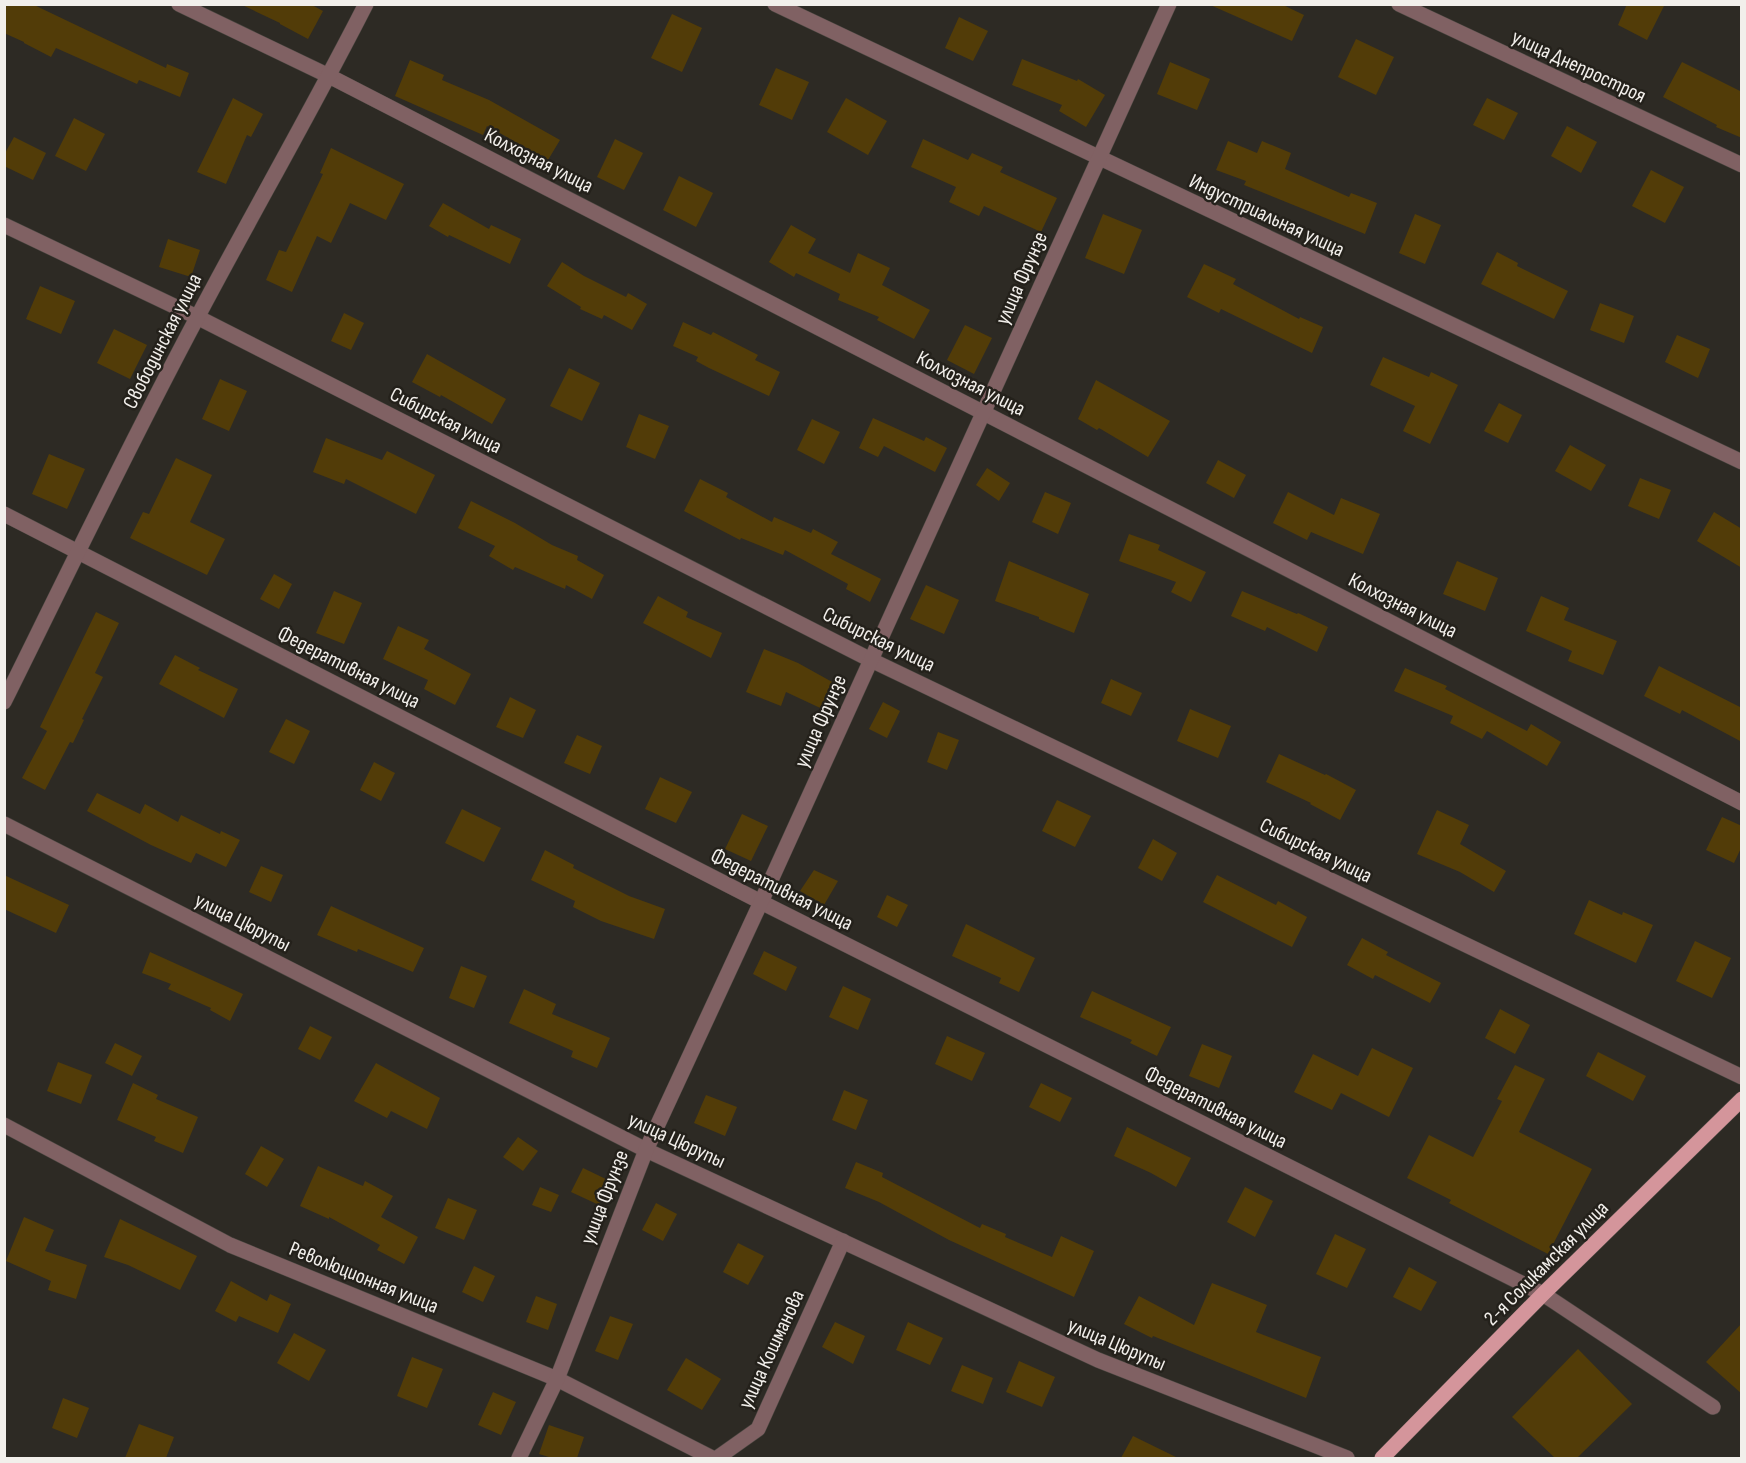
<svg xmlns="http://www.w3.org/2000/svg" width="1746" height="1463" viewBox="0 0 1746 1463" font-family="'Sofia Sans Condensed',sans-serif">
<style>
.building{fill:#523c08}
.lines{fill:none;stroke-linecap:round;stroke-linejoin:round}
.minor-casing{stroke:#494640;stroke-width:16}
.major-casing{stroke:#494640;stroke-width:16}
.minor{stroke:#806163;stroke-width:15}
.major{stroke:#d4959b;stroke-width:15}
.labels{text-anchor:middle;stroke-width:5;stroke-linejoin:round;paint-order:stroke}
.street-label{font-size:21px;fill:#f2efeb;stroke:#24211b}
</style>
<rect width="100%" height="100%" fill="#2d2a24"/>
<g class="building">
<path d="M4,4H32L166,68L167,64L189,73L180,97L139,80L137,84L56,48L51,57L24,43V42L4,33Z"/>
<path d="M240,4H310L323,11L308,39L280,24V23Z"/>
<path d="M1208,4H1281L1304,15L1292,41Z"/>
<path d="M1627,4H1665L1647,40L1618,25Z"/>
<path d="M672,14L702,28L682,72L651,58Z"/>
<path d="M959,17L988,31L973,61L945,48Z"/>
<path d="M1356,39L1394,57L1376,95L1338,77Z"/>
<path d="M1022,59L1077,81L1078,79L1105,95L1086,127L1059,111L1062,105L1012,85Z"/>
<path d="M410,60L444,75L442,80L489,100L560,140L548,160L487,126L483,135L395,96Z"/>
<path d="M1170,62L1210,79L1197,110L1157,94Z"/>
<path d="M1682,62L1742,92V138L1716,127L1717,125L1663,97Z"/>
<path d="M776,68L809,82L792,120L759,105Z"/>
<path d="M233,98L263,114L251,137L247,135L226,184L197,172Z"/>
<path d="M846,98L887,121L868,155L827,132Z"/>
<path d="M1487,98L1518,113L1504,140L1473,125Z"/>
<path d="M74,118L105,134L86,171L55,156Z"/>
<path d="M1567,126L1597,142L1581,173L1551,156Z"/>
<path d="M14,137L46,153L33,180L4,166V155Z"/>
<path d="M615,139L643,153L624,190L597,177Z"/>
<path d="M923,139L968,160L972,153L1003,167L1000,172L1057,198L1041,232L984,206L979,216L949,202L956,187L911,167Z"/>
<path d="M1228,141L1257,153L1262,141L1291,153L1285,169L1349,197L1351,193L1377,203L1365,234L1244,185L1246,181L1216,170Z"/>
<path d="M331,148L404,184L386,220L350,203L331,243L317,236L292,292L266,280L279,250L286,252L323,174L320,173Z"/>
<path d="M1651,170L1684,187L1665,223L1632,206Z"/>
<path d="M679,176L713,193L696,227L663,210Z"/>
<path d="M443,203L489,229L491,225L521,239L510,264L449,235L448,237L429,226Z"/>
<path d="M1103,214L1142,230L1124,274L1085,258Z"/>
<path d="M1415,214L1441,225L1425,264L1399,253Z"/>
<path d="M791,225L816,239L808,253L850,273L858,253L890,268L882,285L930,310L914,339L877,320L879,317L838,300L840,294L796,273L794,277L769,262Z"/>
<path d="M168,239L200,250L191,277L159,267Z"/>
<path d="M1497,252L1518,263L1517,266L1568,291L1554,319L1481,284Z"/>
<path d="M562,262L584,276L626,297L628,293L647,304L632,330L604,315L602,319L580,309L581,307L547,286Z"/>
<path d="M1204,264L1236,279L1233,284L1299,319L1300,317L1323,327L1312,353L1221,309L1219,313L1187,297Z"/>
<path d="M40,286L75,301L61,334L26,319Z"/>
<path d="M1600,303L1634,316L1624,343L1590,330Z"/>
<path d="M344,313L364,323L351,350L331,341Z"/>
<path d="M683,322L711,335L713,332L758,355L755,360L780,372L769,396L709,368L696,361L698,357L673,346Z"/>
<path d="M965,325L992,338L974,374L947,360Z"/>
<path d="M114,329L147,345L130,379L97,363Z"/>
<path d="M1677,335L1710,349L1698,378L1665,362Z"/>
<path d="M427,354L506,399L492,424L441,395L440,397L412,382Z"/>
<path d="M1383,357L1429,377L1431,372L1458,385L1430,444L1403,431L1415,406L1370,385Z"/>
<path d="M569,368L600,383L582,421L550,406Z"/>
<path d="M220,379L247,391L229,431L202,419Z"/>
<path d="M1096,380L1170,421L1148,457L1099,428L1097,430L1078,419Z"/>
<path d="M1499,403L1522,415L1508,443L1484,431Z"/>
<path d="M639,414L669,426L655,459L626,447Z"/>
<path d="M873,418L924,441L926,437L947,448L935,472L884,446L878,457L859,448Z"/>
<path d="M812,419L840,432L824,464L797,450Z"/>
<path d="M326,438L382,460L387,451L435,475L416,514L346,479L344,484L313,472Z"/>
<path d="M1570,445L1606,465L1591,491L1555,471Z"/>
<path d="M49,454L85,469L67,509L32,494Z"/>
<path d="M176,458L212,475L190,522L225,539L207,575L130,538L143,512L149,514Z"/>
<path d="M1218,460L1246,475L1234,498L1206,483Z"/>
<path d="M987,468L1010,483L999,501L976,485Z"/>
<path d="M1640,478L1671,490L1659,519L1628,506Z"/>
<path d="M700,479L728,493L726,497L772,522L774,517L811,533L813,529L838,542L831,554L881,579L870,602L846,589L848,584L785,550L783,555L741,538L740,540L684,511Z"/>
<path d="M1045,492L1071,503L1058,534L1032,522Z"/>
<path d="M1288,492L1334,515L1341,498L1380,514L1363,554L1311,532L1307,540L1273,523Z"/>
<path d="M471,501L515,523L552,545L578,556L577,560L604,575L592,599L566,585L565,589L515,567L513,570L489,556L495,546L458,528Z"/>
<path d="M1714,512L1742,529V568L1697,541Z"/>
<path d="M1129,534L1160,545L1158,550L1206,572L1191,602L1171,592L1176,582L1119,561Z"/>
<path d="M1009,561L1089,594L1074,633L1039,619V617L995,601Z"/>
<path d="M1457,561L1498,578L1485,611L1443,594Z"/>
<path d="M274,574L292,584L279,609L260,599Z"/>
<path d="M926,585L959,600L944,634L910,619Z"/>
<path d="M334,591L362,603L344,644L316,633Z"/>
<path d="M1242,591L1297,614L1298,613L1328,627L1317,652L1267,627L1265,631L1231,616Z"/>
<path d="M658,596L688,612L686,617L722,633L711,658L643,623Z"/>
<path d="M1541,596L1569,608L1564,620L1617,641L1603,675L1568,661L1572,651L1526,631Z"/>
<path d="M96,612L119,623L95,673L103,677L82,719L84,720L73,743L70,742L45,790L22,778L47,731L40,727Z"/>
<path d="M398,626L429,640L424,649L471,674L455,705L424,689L428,680L383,659Z"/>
<path d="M764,649L798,663L843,688L831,713L786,692L781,706L746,692Z"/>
<path d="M175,655L200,668L198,670L238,689L224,718L159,684Z"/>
<path d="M1659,666L1742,708V742L1682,710L1680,714L1644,696Z"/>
<path d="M1405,668L1447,686L1445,689L1527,731L1531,724L1561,742L1547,766L1487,731L1482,739L1450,723L1453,716L1394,691Z"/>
<path d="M1111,679L1142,693L1131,716L1101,703Z"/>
<path d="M510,697L536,710L523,738L496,727Z"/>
<path d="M883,702L900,711L887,738L869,729Z"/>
<path d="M1190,709L1231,726L1218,758L1177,741Z"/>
<path d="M286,719L310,731L294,764L269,752Z"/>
<path d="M938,732L959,740L947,770L927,762Z"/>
<path d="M577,735L602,746L590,774L564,763Z"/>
<path d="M1279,754L1325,775L1326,774L1356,790L1340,820L1310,804L1311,803L1266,782Z"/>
<path d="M374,762L395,773L381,801L360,790Z"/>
<path d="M660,777L692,792L676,823L645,809Z"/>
<path d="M97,793L140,814L145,804L178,822L181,815L220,834L221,831L240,840L226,867L196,853L191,863L151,845L87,811Z"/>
<path d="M1057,800L1091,816L1075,847L1042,831Z"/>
<path d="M462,809L501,828L484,862L445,843Z"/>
<path d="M1437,810L1469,825L1460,844L1506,871L1494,892L1460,872L1417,854Z"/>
<path d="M742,814L768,826L751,861L725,849Z"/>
<path d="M1722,817L1742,826V846L1734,863L1706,850Z"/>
<path d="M1153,839L1177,853L1162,881L1138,868Z"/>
<path d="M545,850L574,865L573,868L629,896L665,909L654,939L601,921L573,907L575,901L531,880Z"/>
<path d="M261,866L283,875L271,902L249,892Z"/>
<path d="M814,870L838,881L824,905L800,891Z"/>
<path d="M4,875L69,905L56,933L4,909Z"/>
<path d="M1217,875L1276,905L1278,901L1307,917L1292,947L1203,902Z"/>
<path d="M887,895L908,905L897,927L877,917Z"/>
<path d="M1589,900L1622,915L1623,912L1653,925L1636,963L1574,934Z"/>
<path d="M331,906L424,948L413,972L358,949L357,952L317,935Z"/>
<path d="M966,924L1035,958L1019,992L999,983L1001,978L952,956Z"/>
<path d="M1362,938L1388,952L1386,955L1441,983L1430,1003L1375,975L1373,979L1347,965Z"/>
<path d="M1695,941L1731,958L1712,998L1676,981Z"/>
<path d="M764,951L797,967L786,991L753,974Z"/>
<path d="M150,952L243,994L230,1021L210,1010L211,1008L168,989L171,984L142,973Z"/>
<path d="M461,966L487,976L474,1008L449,998Z"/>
<path d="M843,986L871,999L858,1030L829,1017Z"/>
<path d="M524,989L556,1004L552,1014L610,1038L597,1068L571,1057L573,1051L509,1023Z"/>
<path d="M1092,991L1171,1027L1157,1056L1130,1043L1132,1040L1080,1017Z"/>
<path d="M1500,1009L1530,1025L1515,1054L1485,1038Z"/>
<path d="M310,1026L332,1037L320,1060L298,1049Z"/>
<path d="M947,1036L985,1053L972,1081L935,1064Z"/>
<path d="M115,1043L142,1056L132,1076L105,1063Z"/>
<path d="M1202,1044L1232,1056L1219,1088L1189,1076Z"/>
<path d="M1372,1048L1413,1068L1389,1117L1341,1093L1332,1110L1294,1092L1313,1054L1358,1076Z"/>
<path d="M1598,1052L1646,1076L1633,1101L1586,1076Z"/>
<path d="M58,1062L92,1075L81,1104L47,1091Z"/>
<path d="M376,1063L440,1098L427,1129L391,1111L387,1118L354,1101Z"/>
<path d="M1515,1065L1545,1079L1519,1132L1592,1169L1548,1254L1449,1203L1451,1200L1407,1178L1429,1135L1473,1157L1502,1101L1497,1099Z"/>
<path d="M133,1083L158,1095L156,1099L198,1117L183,1153L154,1141L156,1137L117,1120Z"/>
<path d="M1041,1083L1072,1098L1060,1122L1029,1107Z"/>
<path d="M844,1090L868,1100L856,1130L832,1120Z"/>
<path d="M706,1095L737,1107L725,1136L694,1123Z"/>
<path d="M1127,1127L1191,1158L1176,1187L1151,1173L1114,1156Z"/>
<path d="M518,1137L538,1151L523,1171L503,1157Z"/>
<path d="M261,1146L284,1159L267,1187L245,1174Z"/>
<path d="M856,1162L883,1173L882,1177L980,1228L982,1224L1006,1234L1005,1237L1052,1257L1061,1236L1094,1251L1074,1297L949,1240L879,1202L845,1188Z"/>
<path d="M318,1166L363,1186L365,1181L393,1196L381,1217L418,1237L404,1264L377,1250L380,1245L329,1217V1219L300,1206Z"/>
<path d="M583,1168L610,1181L599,1205L571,1192Z"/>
<path d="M540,1187L559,1195L551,1212L532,1205Z"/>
<path d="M1245,1187L1273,1201L1255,1237L1227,1222Z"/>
<path d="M448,1198L477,1210L464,1240L435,1228Z"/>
<path d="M656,1203L677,1214L663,1241L642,1230Z"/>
<path d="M24,1217L54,1230L45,1251L87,1265L76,1299L48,1290L51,1281L6,1261Z"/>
<path d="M120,1219L197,1256L180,1290L128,1265L104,1257Z"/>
<path d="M1335,1234L1366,1249L1347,1288L1316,1274Z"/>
<path d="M738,1243L764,1256L748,1285L723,1272Z"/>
<path d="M474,1266L495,1276L483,1302L462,1292Z"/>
<path d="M1409,1267L1437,1282L1421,1311L1393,1297Z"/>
<path d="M231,1281L267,1301L270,1294L291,1304L278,1333L239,1316L236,1322L215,1311Z"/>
<path d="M1212,1283L1267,1305L1256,1332L1321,1357L1306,1398L1153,1336L1152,1338L1124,1324L1139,1296L1194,1325Z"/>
<path d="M536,1296L557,1304L548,1330L526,1322Z"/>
<path d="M610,1316L633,1324L618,1360L595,1351Z"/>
<path d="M835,1322L865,1336L853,1364L822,1347Z"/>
<path d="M908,1322L943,1338L930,1365L896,1350Z"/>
<path d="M1742,1323V1394L1706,1362Z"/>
<path d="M294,1333L326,1350L309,1381L277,1363Z"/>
<path d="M1578,1349L1632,1404L1577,1458H1555L1512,1417Z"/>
<path d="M412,1357L443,1369L427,1408L397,1396Z"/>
<path d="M686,1358L721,1379L702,1410L667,1390Z"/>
<path d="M1019,1361L1055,1377L1042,1407L1006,1392Z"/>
<path d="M962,1365L993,1378L983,1404L951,1391Z"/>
<path d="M493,1392L516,1402L501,1435L478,1425Z"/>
<path d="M63,1398L89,1408L77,1438L52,1428Z"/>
<path d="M139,1424L174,1437L166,1458H125Z"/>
<path d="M549,1425L584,1437L577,1458H552L539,1454Z"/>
<path d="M1133,1436L1178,1458H1121Z"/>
</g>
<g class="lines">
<g class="minor-casing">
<g id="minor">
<path d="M179,4L329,76L1742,803"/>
<path d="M775,4L1742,462"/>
<path d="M1399,4L1742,165"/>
<path d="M4,225L197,317L871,660L1742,1077"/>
<path d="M4,514L761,902L1543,1294L1713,1407"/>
<path d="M4,702C68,573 130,443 198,316C253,212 312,110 366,4"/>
<path d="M4,824L646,1150L1098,1360L1347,1458"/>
<path d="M4,1125L230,1245L557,1379L712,1458"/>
<path d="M519,1458L557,1379L646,1150L761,902L1169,4"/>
<path d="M717,1458L758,1429L843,1241"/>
</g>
</g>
<g class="major-casing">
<path id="major" d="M1382,1458L1543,1294L1742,1099"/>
</g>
<use href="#minor" class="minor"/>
<use href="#major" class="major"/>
</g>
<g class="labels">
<g class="street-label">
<text transform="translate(1579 66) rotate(25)" y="7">улица Днепростроя</text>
<text transform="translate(539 160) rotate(27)" y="7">Колхозная улица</text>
<text transform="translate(1267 215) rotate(25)" y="7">Индустриальная улица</text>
<text transform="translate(1021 278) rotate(-66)" y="7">улица Фрунзе</text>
<text transform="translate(162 341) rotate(-63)" y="7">Свободинская улица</text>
<text transform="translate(971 383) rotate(27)" y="7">Колхозная улица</text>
<text transform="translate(446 420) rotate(27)" y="7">Сибирская улица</text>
<text transform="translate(1403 605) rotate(27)" y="7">Колхозная улица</text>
<text transform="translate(879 639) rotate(26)" y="7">Сибирская улица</text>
<text transform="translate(349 667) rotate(27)" y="7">Федеративная улица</text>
<text transform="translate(820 721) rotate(-66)" y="7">улица Фрунзе</text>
<text transform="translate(1316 850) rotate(26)" y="7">Сибирская улица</text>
<text transform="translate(782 889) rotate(27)" y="7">Федеративная улица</text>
<text transform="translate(243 922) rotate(27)" y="7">улица Цюрупы</text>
<text transform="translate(1216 1107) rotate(27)" y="7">Федеративная улица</text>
<text transform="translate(677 1140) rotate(25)" y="7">улица Цюрупы</text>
<text transform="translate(604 1197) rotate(-69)" y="7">улица Фрунзе</text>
<text transform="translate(1546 1263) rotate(-45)" y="7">2-я Соликамская улица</text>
<text transform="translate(364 1277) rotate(22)" y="7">Революционная улица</text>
<text transform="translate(1117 1344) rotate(23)" y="7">улица Цюрупы</text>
<text transform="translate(771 1349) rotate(-65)" y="7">улица Кошманова</text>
</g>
</g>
<rect width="1746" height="1463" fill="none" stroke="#f2efeb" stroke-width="12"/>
</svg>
